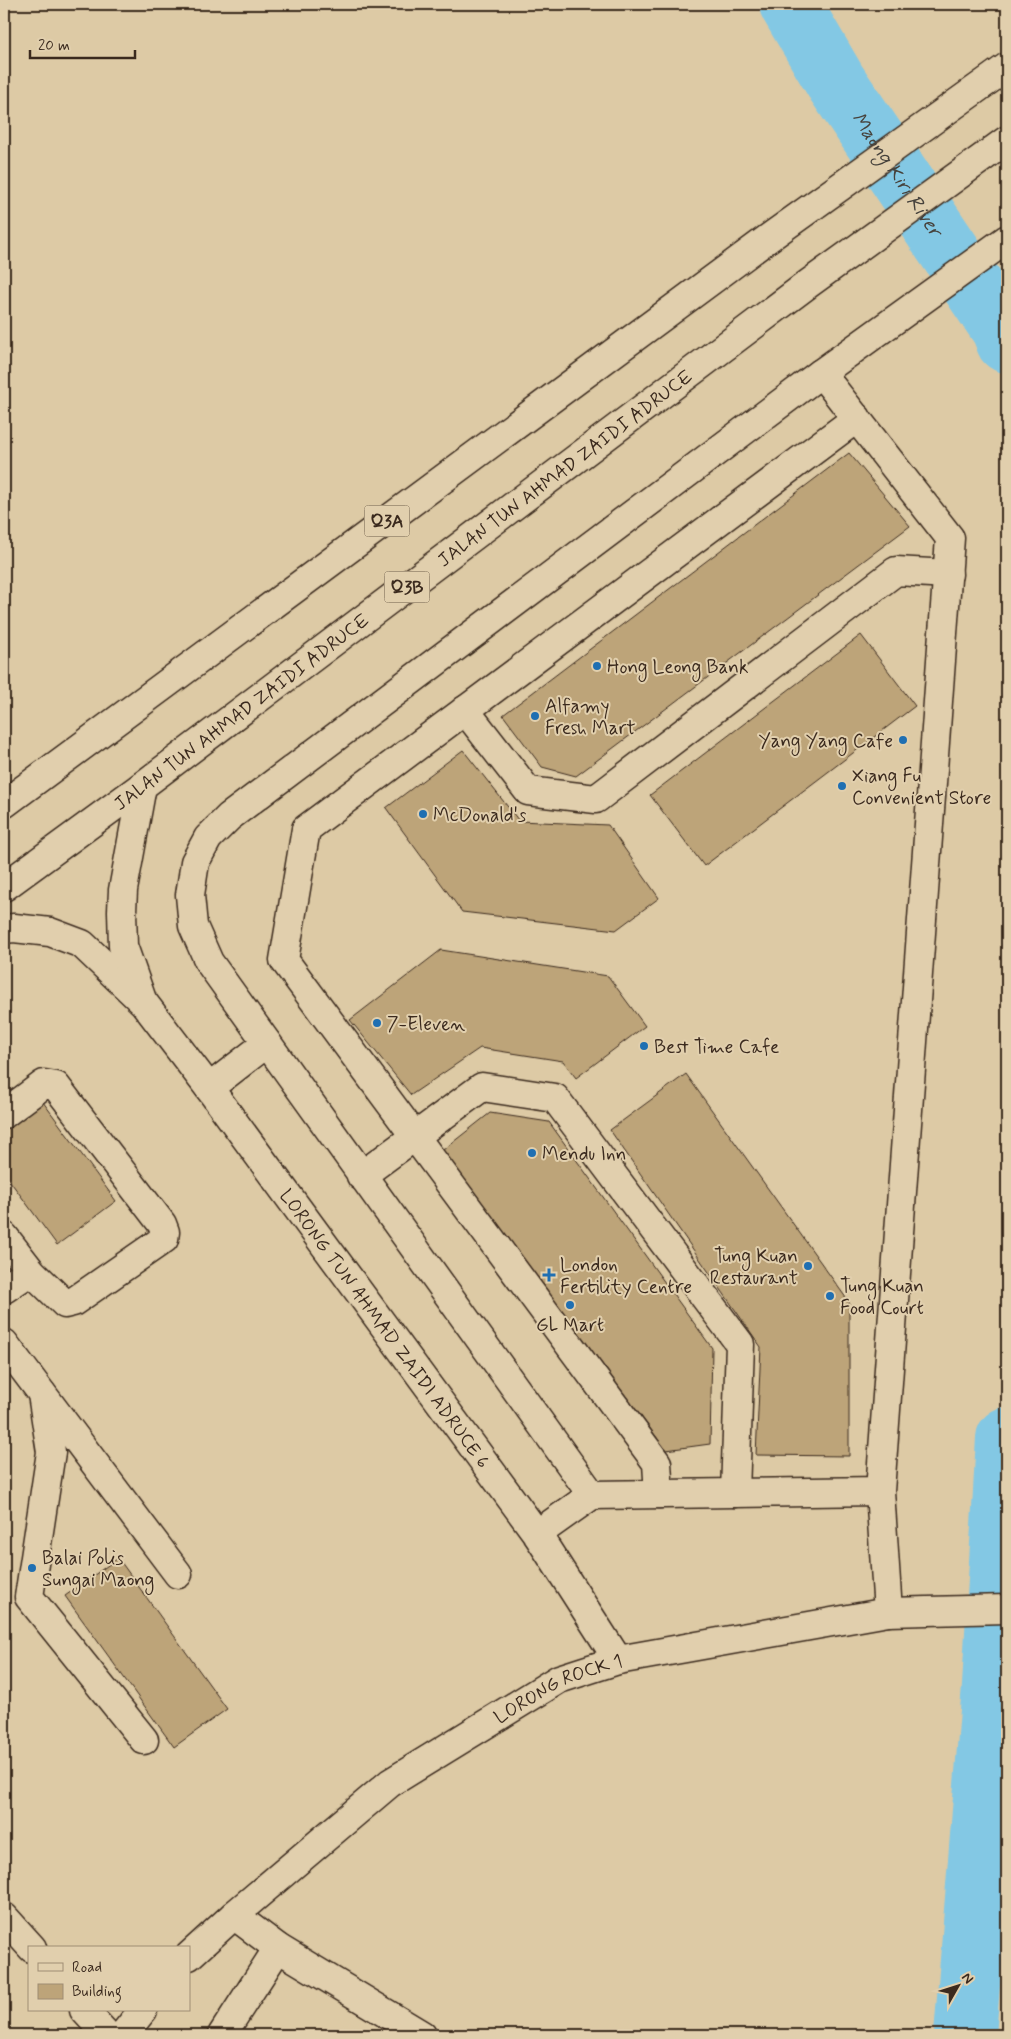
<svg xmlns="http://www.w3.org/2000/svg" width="1011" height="2039" viewBox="0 0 1011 2039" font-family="Mynerve,sans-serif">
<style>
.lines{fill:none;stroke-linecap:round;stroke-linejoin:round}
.river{stroke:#83c8e4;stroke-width:62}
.building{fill:#bda479;stroke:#3b2a1e}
.minor-casing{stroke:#3b2a1e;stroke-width:31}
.major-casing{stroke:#3b2a1e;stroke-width:31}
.minor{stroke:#e1cfad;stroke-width:28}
.major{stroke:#e1cfad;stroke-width:28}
.poi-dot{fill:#1f6fb2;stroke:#e1cfad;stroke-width:2}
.labels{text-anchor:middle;stroke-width:4;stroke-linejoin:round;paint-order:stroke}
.shield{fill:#e1cfad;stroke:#6d5c49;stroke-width:1}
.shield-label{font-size:18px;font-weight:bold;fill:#3b2a1e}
.street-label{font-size:19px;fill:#3b2a1e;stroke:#e1cfad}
.poi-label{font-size:19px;fill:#3b2a1e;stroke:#e1cfad;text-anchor:start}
.water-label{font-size:20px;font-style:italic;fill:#46423c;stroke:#e1cfad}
</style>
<rect width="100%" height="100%" fill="#ddcaa5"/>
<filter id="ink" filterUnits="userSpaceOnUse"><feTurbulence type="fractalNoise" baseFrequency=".02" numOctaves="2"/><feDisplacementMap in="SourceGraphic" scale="10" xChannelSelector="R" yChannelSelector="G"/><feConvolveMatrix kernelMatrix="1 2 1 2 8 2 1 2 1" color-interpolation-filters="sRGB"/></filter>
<g filter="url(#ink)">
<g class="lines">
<g class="river">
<path id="s1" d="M790,4L835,81L1002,329L1007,342"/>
<path d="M965,2035L993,1686L1007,1438"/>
</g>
</g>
<g class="building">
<path d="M849,453L910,526L576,776L542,767L503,715Z"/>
<path d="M861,635L915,706L704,866L650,795Z"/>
<path d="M463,750L519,821L608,825L659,898L616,930L462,912L386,808Z"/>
<path d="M441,950L608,976L645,1026L576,1078L563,1061L480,1048L411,1095L350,1020Z"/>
<path d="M686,1074L849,1302V1456L756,1455L761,1347L610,1130Z"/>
<path d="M40,1098L116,1201L57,1245L4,1173V1125Z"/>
<path d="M490,1113L549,1122L712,1348L710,1444L666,1450L443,1150Z"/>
<path d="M118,1558L227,1709L174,1747L65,1596Z"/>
</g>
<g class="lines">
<g class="minor-casing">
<g id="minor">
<path d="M821,373L1007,239"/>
<path d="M465,710L528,791L596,799L896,571L948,574"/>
<path id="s2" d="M4,929L14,928L50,932L82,944L144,1003L209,1088L537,1534L618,1660"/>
<path d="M141,997L123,946L122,911L123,890L142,786"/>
<path d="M209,1088L267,1043"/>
<path d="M4,1114L44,1084L56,1086L162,1224L165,1232L164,1239L73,1302L65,1304L31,1271L4,1236"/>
<path d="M361,1176L482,1087L555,1098L740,1344L735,1493"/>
<path d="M4,1289L31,1271"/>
<path d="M4,1343L178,1574"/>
<path d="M42,1394L51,1452L29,1597L144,1740"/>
<path d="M880,1491L592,1495L209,962L193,926L190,895L195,862L208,838L229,817L821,373L950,538L880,1491L888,1612"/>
<path d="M659,1494L657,1463L284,960L306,829L857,418"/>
<path d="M537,1534L592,1495"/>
<path d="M234,1915L278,1948L422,2035"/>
<path d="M4,1917L32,1948"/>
<path id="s3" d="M189,1956L234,1915L390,1783L559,1679L618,1660L888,1612L1007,1609"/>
<path d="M84,2010L107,2035"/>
<path d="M123,2035L143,2010"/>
<path d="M222,2035L278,1948"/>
</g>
</g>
<g class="major-casing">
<g id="major">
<path d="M4,804L770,237L1007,67"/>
<path id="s4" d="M4,887L142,786L808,284L1007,140"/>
</g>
</g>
<use href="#minor" class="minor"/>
<use href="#major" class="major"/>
</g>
</g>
<g class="poi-dot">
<circle cx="597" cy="666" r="5"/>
<circle cx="535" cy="716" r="5"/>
<circle cx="903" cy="740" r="5"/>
<circle cx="842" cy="786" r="5"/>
<circle cx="423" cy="814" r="5"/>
<circle cx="377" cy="1023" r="5"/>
<circle cx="644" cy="1046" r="5"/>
<circle cx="532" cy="1153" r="5"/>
<circle cx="808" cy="1266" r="5"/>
<path d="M546.5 1267.5h5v5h5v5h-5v5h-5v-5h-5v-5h5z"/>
<circle cx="830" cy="1296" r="5"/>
<circle cx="570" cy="1305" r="5"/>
<circle cx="32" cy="1568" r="5"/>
</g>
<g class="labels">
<g class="shield">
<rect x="364.5" y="505.5" width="45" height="31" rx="4"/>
<rect x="384.5" y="571.5" width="45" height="31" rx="4"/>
</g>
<g class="shield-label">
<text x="387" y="527">Q3A</text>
<text x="407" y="593">Q3B</text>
</g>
<g class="street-label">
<text dy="7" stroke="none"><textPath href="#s4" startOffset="700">JALAN TUN AHMAD ZAIDI ADRUCE</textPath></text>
<text dy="7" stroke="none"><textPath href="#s4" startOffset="295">JALAN TUN AHMAD ZAIDI ADRUCE</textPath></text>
<text dy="7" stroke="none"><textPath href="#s2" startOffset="571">LORONG TUN AHMAD ZAIDI ADRUCE 6</textPath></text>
<text dy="7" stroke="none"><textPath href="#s3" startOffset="459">LORONG ROCK 1</textPath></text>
</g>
<g class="poi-label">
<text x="607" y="673">Hong Leong Bank</text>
<text x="545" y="712">Alfamy<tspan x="545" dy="22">Fresh Mart</tspan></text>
<text x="893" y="747" text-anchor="end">Yang Yang Cafe</text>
<text x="852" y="782">Xiang Fu<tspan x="852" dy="22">Convenient Store</tspan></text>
<text x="433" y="821">McDonald's</text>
<text x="387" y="1030">7-Eleven</text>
<text x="654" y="1053">Best Time Cafe</text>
<text x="542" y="1160">Mendu Inn</text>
<text x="798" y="1262" text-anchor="end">Tung Kuan<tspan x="798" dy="22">Restaurant</tspan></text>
<text x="560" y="1271">London<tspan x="560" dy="22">Fertility Centre</tspan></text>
<text x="840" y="1292">Tung Kuan<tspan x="840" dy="22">Food Court</tspan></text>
<text x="570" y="1331" text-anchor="middle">GL Mart</text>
<text x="42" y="1564">Balai Polis<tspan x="42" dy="22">Sungai Maong</tspan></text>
</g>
<g class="water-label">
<text dy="7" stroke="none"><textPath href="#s1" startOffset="201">Maong Kiri River</textPath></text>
</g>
</g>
<rect width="1011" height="2039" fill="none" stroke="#e1cfad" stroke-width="20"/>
<rect x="10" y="10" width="991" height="2019" fill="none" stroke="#3b2a1e" stroke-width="2" filter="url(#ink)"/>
<rect x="28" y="1946" width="162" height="65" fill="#e1cfad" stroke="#9f8d74"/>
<rect x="38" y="1963" width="25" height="8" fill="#e1cfad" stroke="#9f8d74"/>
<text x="72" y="1972" font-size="15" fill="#3b2a1e">Road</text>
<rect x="38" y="1984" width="25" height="15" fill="#bda479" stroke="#9f8d74"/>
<text x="72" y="1996" font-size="15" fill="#3b2a1e">Building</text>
<g transform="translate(958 1986) rotate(51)" stroke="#e1cfad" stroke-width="4" paint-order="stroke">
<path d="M0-4L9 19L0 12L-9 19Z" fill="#3b2a1e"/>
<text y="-8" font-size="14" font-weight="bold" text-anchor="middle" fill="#3b2a1e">N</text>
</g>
<path d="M30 50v8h105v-8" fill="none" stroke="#3b2a1e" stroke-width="2.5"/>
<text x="38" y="50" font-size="15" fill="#3b2a1e" stroke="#e1cfad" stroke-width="4" paint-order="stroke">20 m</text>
</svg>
